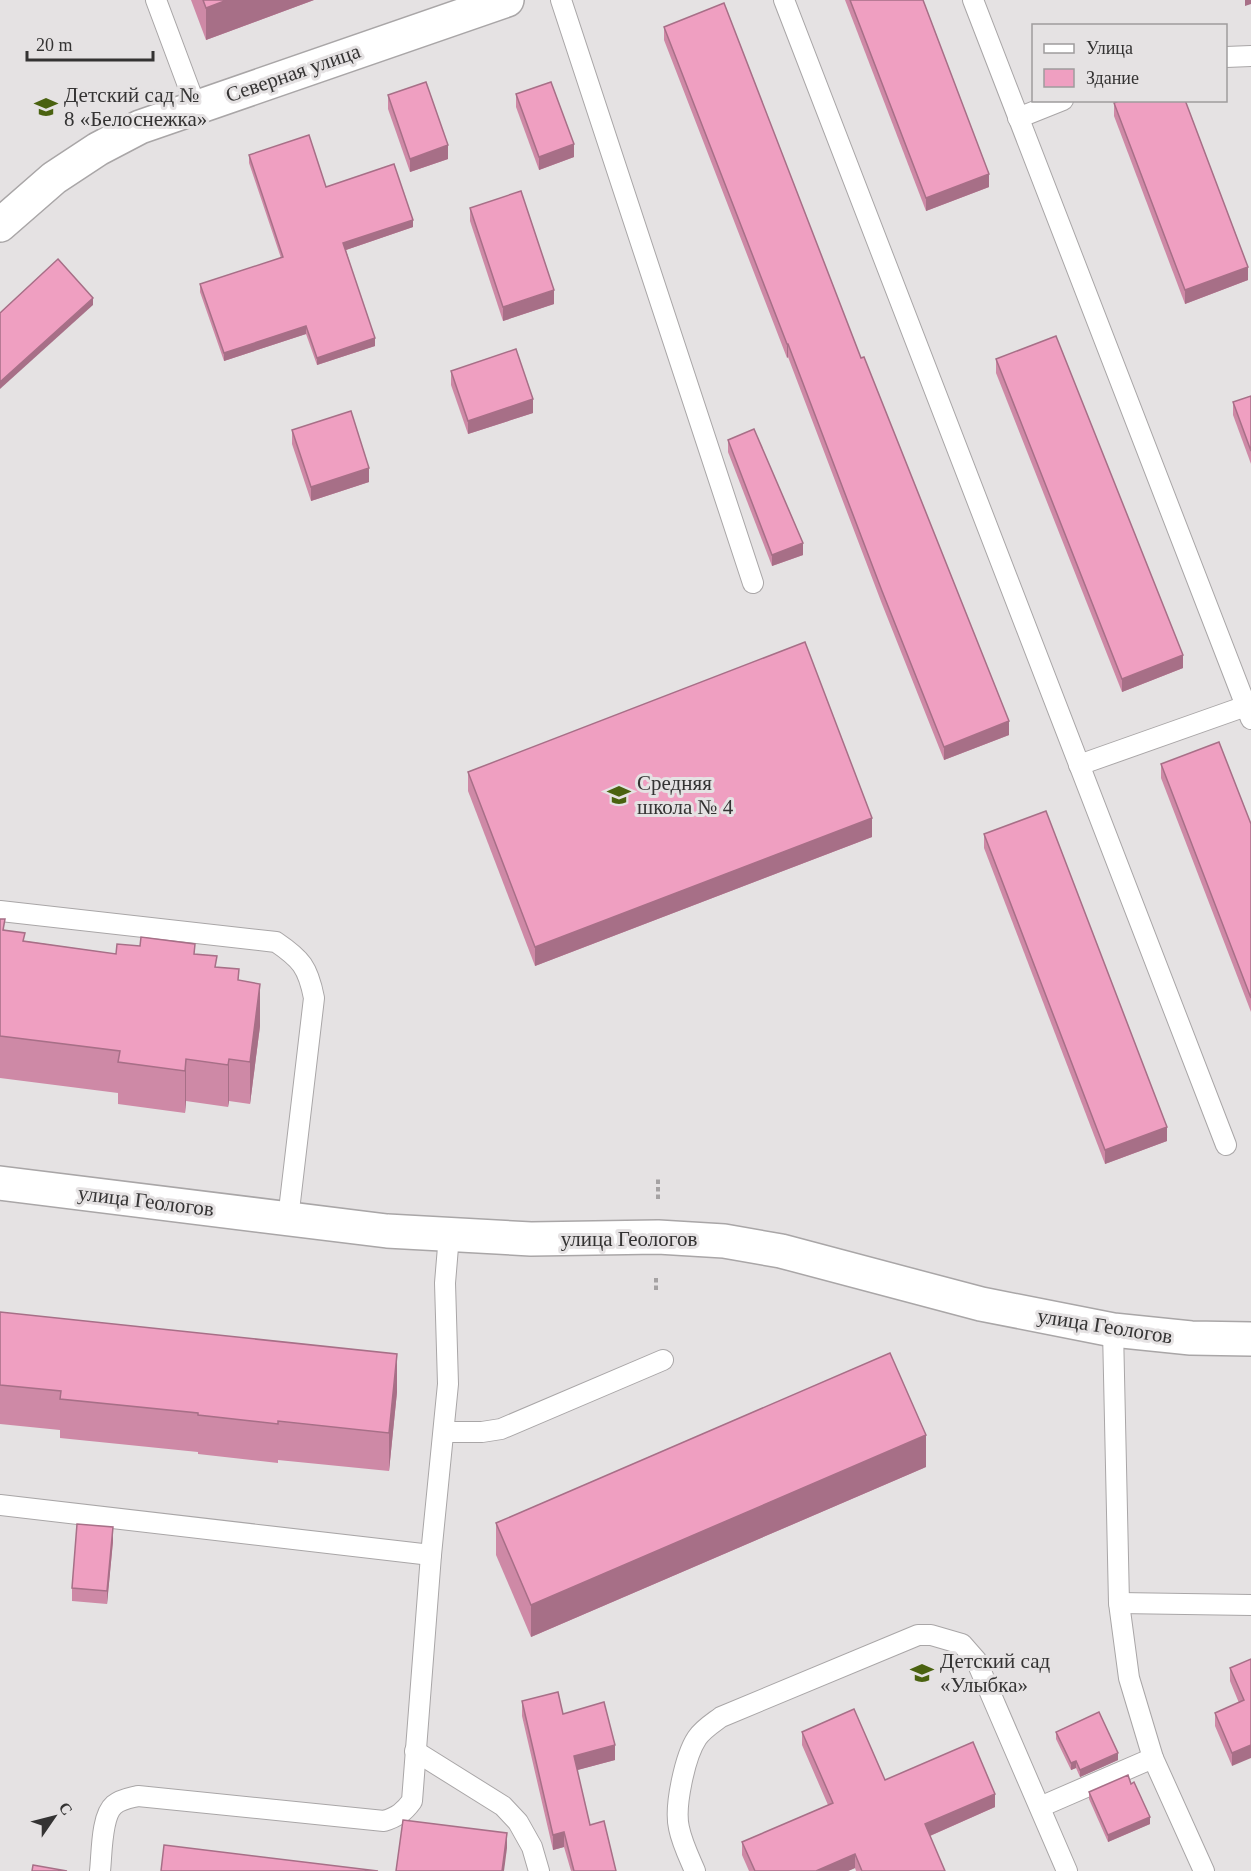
<svg xmlns="http://www.w3.org/2000/svg" width="1251" height="1871" viewBox="0 0 1251 1871" font-family="'Times New Roman',serif">
<style>
.lines{fill:none;stroke-linecap:round;stroke-linejoin:round}
.service-casing{stroke:#a9a6a7;stroke-width:22}
.minor-casing{stroke:#a9a6a7;stroke-width:36}
.path{stroke:#a5a2a3;stroke-width:4;stroke-dasharray:4.5 3;stroke-linecap:butt}
.service{stroke:#fff;stroke-width:20}
.minor{stroke:#fff;stroke-width:33}
.wall{fill:#ce89a6}
.shaded-wall{fill:#a76f87}
.building{fill:#ef9fc1;stroke:#a76f87;stroke-width:1.5}
.labels{text-anchor:middle;stroke-width:6;stroke-linejoin:round;paint-order:stroke}
.street-label{font-size:21px;fill:#343333;stroke:#e5e2e3}
.poi-label{font-size:21px;fill:#343333;stroke:#e5e2e3;text-anchor:start}
</style>
<rect width="100%" height="100%" fill="#e5e2e3"/>
<g class="lines">
<g class="service-casing">
<g id="service">
<path d="M156,0L196,107"/>
<path d="M561,0L753,583"/>
<path d="M784,0L1226,1145"/>
<path d="M973,0L1251,719"/>
<path d="M1226,57L1251,56"/>
<path d="M1018,118L1063,100"/>
<path d="M1079,765L1246,706"/>
<path d="M0,911L276,942C301,959 308,967 314,998L288,1219"/>
<path d="M1113,1330L1119,1603L1129,1678L1153,1758L1204,1871"/>
<path d="M444,1432H482L501,1429L663,1360"/>
<path d="M0,1505L431,1555"/>
<path d="M1119,1603L1251,1605"/>
<path d="M415,1751L503,1806L518,1822L532,1847L539,1871"/>
<path d="M1040,1807L1153,1758"/>
<path d="M100,1871C102,1854 101,1816 114,1805C121,1799 130,1798 138,1796L384,1821C397,1817 404,1812 412,1801L431,1555L448,1384L445,1283L449,1235"/>
<path d="M695,1871C689,1857 682,1843 679,1828C674,1807 685,1756 697,1738C703,1729 713,1723 721,1717L918,1635H931L962,1644L976,1660L1067,1871"/>
</g>
</g>
<g class="minor-casing">
<g id="minor">
<path d="M0,225L54,178L98,149L140,127L507,0"/>
<path d="M0,1183L387,1231L531,1239L658,1237L724,1241L781,1251L981,1304L1113,1330L1191,1338L1251,1339"/>
</g>
</g>
<g class="path">
<path d="M658,1199V1178"/>
<path d="M656,1290V1276"/>
</g>
<use href="#service" class="service"/>
<use href="#minor" class="minor"/>
</g>
<g class="wall">
<path d="M191,0H314L206,40Z"/>
<path d="M845,0H923L989,187L926,211Z"/>
<path d="M664,27L861,358L1009,735L944,760L882,604L788,357L787,358L664,40Z"/>
<path d="M516,94L574,157L539,170L516,107Z"/>
<path d="M388,95L448,159L410,172L388,109Z"/>
<path d="M1114,103L1248,280L1185,304L1114,116Z"/>
<path d="M249,155L326,187L413,227L346,250L375,346L317,365L306,334L224,361L200,292V284L281,258L249,163Z"/>
<path d="M470,208L554,304L503,321L470,221Z"/>
<path d="M996,359L1183,668L1122,692L996,373Z"/>
<path d="M451,371L533,413L468,434L451,385Z"/>
<path d="M1251,396V464L1233,415V402Z"/>
<path d="M292,430L369,482L311,501L292,444Z"/>
<path d="M728,440L803,555L772,566L728,452Z"/>
<path d="M1161,764L1251,824V1012L1161,778Z"/>
<path d="M468,772L872,837L535,966L468,791Z"/>
<path d="M984,834L1167,1141L1105,1164L984,848Z"/>
<path d="M0,919L5,931L25,941L116,954H195L239,981L260,1026L250,1104L229,1101L228,1107L186,1101L185,1113L118,1104V1093L0,1078Z"/>
<path d="M0,1312L397,1392L389,1471L278,1460V1463L198,1454V1452L60,1438V1430L0,1424Z"/>
<path d="M926,1467L531,1637L496,1555V1523Z"/>
<path d="M113,1541L107,1604L72,1601V1588Z"/>
<path d="M1251,1659L1232,1766L1215,1726V1713L1239,1703L1230,1681V1668Z"/>
<path d="M522,1701L563,1714L615,1760L577,1770L590,1825L616,1871H571L564,1847L553,1850L522,1716Z"/>
<path d="M802,1732L885,1780L995,1807L930,1836L945,1871H856L855,1868L848,1871H749L742,1855V1842L828,1805L802,1745Z"/>
<path d="M1056,1732L1118,1760L1080,1777L1076,1768L1071,1770L1056,1739Z"/>
<path d="M1089,1792L1150,1824L1108,1842L1089,1799Z"/>
</g>
<g class="shaded-wall">
<path d="M227,0H314L206,40V8Z"/>
<path d="M1245,0H1251V4L1245,6Z"/>
<path d="M574,144V157L539,170V157Z"/>
<path d="M448,145V159L410,172V159Z"/>
<path d="M989,174V187L926,211V198Z"/>
<path d="M413,220V227L343,251V243Z"/>
<path d="M1248,267V280L1185,304V290Z"/>
<path d="M554,290V304L503,321V307Z"/>
<path d="M93,298V305L0,389V382Z"/>
<path d="M306,326V334L224,361V353Z"/>
<path d="M375,338V346L317,365V358Z"/>
<path d="M787,344H788V357L787,358Z"/>
<path d="M533,399V413L468,434V421Z"/>
<path d="M369,468V482L311,501V487Z"/>
<path d="M803,543V555L772,566V555Z"/>
<path d="M1183,655V668L1122,692V679Z"/>
<path d="M1009,721V735L944,760V747Z"/>
<path d="M872,818V837L535,966V947Z"/>
<path d="M260,984V1026L250,1104V1062Z"/>
<path d="M186,1059V1101L185,1113V1071Z"/>
<path d="M229,1059V1101L228,1107V1065Z"/>
<path d="M1167,1127V1141L1105,1164V1150Z"/>
<path d="M397,1354V1392L389,1471V1433Z"/>
<path d="M926,1435V1467L531,1637V1605Z"/>
<path d="M113,1527V1541L107,1604V1591Z"/>
<path d="M615,1745V1760L574,1771V1756Z"/>
<path d="M1251,1745V1758L1232,1766V1753Z"/>
<path d="M1118,1753V1760L1080,1777V1770Z"/>
<path d="M1076,1761V1768L1071,1770V1763Z"/>
<path d="M995,1794V1807L925,1838V1824Z"/>
<path d="M1150,1817V1824L1108,1842V1835Z"/>
<path d="M564,1832V1847L553,1850V1835Z"/>
<path d="M507,1833V1848L504,1871H502Z"/>
<path d="M855,1854V1868L848,1871H816Z"/>
</g>
<g class="building">
<path d="M203,0H227L206,8Z"/>
<path d="M850,0H923L989,174L926,198Z"/>
<path d="M724,3L861,358L864,357L1009,721L944,747L882,591L788,344H787L664,27Z"/>
<path d="M426,82L448,145L410,159L388,95Z"/>
<path d="M551,82L574,144L539,157L516,94Z"/>
<path d="M1121,100H1185L1248,267L1185,290L1114,103Z"/>
<path d="M309,135L326,187L394,164L413,220L343,243L375,338L317,358L306,326L224,353L200,284L283,257L249,155Z"/>
<path d="M521,191L554,290L503,307L470,208Z"/>
<path d="M58,259L93,298L0,382V313Z"/>
<path d="M1056,336L1183,655L1122,679L996,359Z"/>
<path d="M516,349L533,399L468,421L451,371Z"/>
<path d="M1251,396V451L1233,402Z"/>
<path d="M351,411L369,468L311,487L292,430Z"/>
<path d="M754,429L803,543L772,555L728,440Z"/>
<path d="M805,642L872,818L535,947L468,772Z"/>
<path d="M1219,742L1251,824V998L1161,764Z"/>
<path d="M1046,811L1167,1127L1105,1150L984,834Z"/>
<path d="M0,919H5L3,930L25,933L23,941L116,954L117,944L140,946L141,937L195,944L194,954L217,956L215,967L239,969L238,980L260,984L250,1062L229,1059L228,1065L186,1059L185,1071L118,1062L120,1051L0,1036Z"/>
<path d="M0,1312L397,1354L389,1433L278,1421V1424L198,1415V1413L60,1399L61,1391L0,1385Z"/>
<path d="M890,1353L926,1435L531,1605L496,1523Z"/>
<path d="M77,1524L113,1527L107,1591L72,1588Z"/>
<path d="M1251,1659V1745L1232,1753L1215,1713L1244,1700L1230,1668Z"/>
<path d="M558,1692L563,1714L604,1702L615,1745L574,1756L590,1825L604,1821L616,1871H574L564,1832L553,1835L522,1701Z"/>
<path d="M854,1709L885,1780L973,1742L995,1794L925,1824L945,1871H862L855,1854L816,1871H755L742,1842L833,1803L802,1732Z"/>
<path d="M1099,1712L1118,1753L1080,1770L1076,1761L1071,1763L1056,1732Z"/>
<path d="M1128,1775L1131,1784L1134,1782L1150,1817L1108,1835L1089,1792Z"/>
<path d="M403,1820L507,1833L502,1871H396Z"/>
<path d="M164,1845L378,1871H161Z"/>
<path d="M33,1865L67,1871H32Z"/>
</g>
<defs>
<g id="school-bare" transform="scale(1.8)"><path d="M0-5L7-2L0 1L-7-2ZM-4 1L0 2.5L4 1V4Q0 6-4 4Z" fill="#4a6210" stroke="#e5e2e3" stroke-width="2.5" paint-order="stroke"/></g>
</defs>
<g fill-rule="evenodd">
<use href="#school-bare" x="46" y="107"/>
<use href="#school-bare" x="619" y="795"/>
<use href="#school-bare" x="922" y="1673"/>
</g>
<g class="labels">
<g class="street-label">
<text transform="translate(293 73) rotate(-19)" y="7">Северная улица</text>
<text transform="translate(146 1201) rotate(7)" y="7">улица Геологов</text>
<text x="629" y="1246">улица Геологов</text>
<text transform="translate(1105 1326) rotate(9)" y="7">улица Геологов</text>
</g>
<g class="poi-label">
<text x="64" y="102">Детский сад №<tspan x="64" dy="24">8 «Белоснежка»</tspan></text>
<text x="637" y="790">Средняя<tspan x="637" dy="24">школа № 4</tspan></text>
<text x="940" y="1668">Детский сад<tspan x="940" dy="24">«Улыбка»</tspan></text>
</g>
</g>
<rect x="1032" y="24" width="195" height="78" fill="#e5e2e3" stroke="#9e9c9d" stroke-width="1.5"/>
<rect x="1044" y="44" width="30" height="9" fill="#ffffff" stroke="#9e9c9d" stroke-width="1.5"/>
<text x="1086" y="54" font-size="18" fill="#343333">Улица</text>
<rect x="1044" y="69" width="30" height="18" fill="#ef9fc1" stroke="#9e9c9d" stroke-width="1.5"/>
<text x="1086" y="84" font-size="18" fill="#343333">Здание</text>
<g transform="translate(54 1817) rotate(55)" stroke="#e5e2e3" stroke-width="4.5" paint-order="stroke">
<path d="M0-4.5L10 22L0 15L-10 22Z" fill="#343333"/>
<text y="-9" font-size="16" font-weight="bold" text-anchor="middle" fill="#343333">С</text>
</g>
<path d="M27 51v9h126v-9" fill="none" stroke="#343333" stroke-width="3"/>
<text x="36" y="51" font-size="18" fill="#343333" stroke="#e5e2e3" stroke-width="4.5" paint-order="stroke">20 m</text>
</svg>
